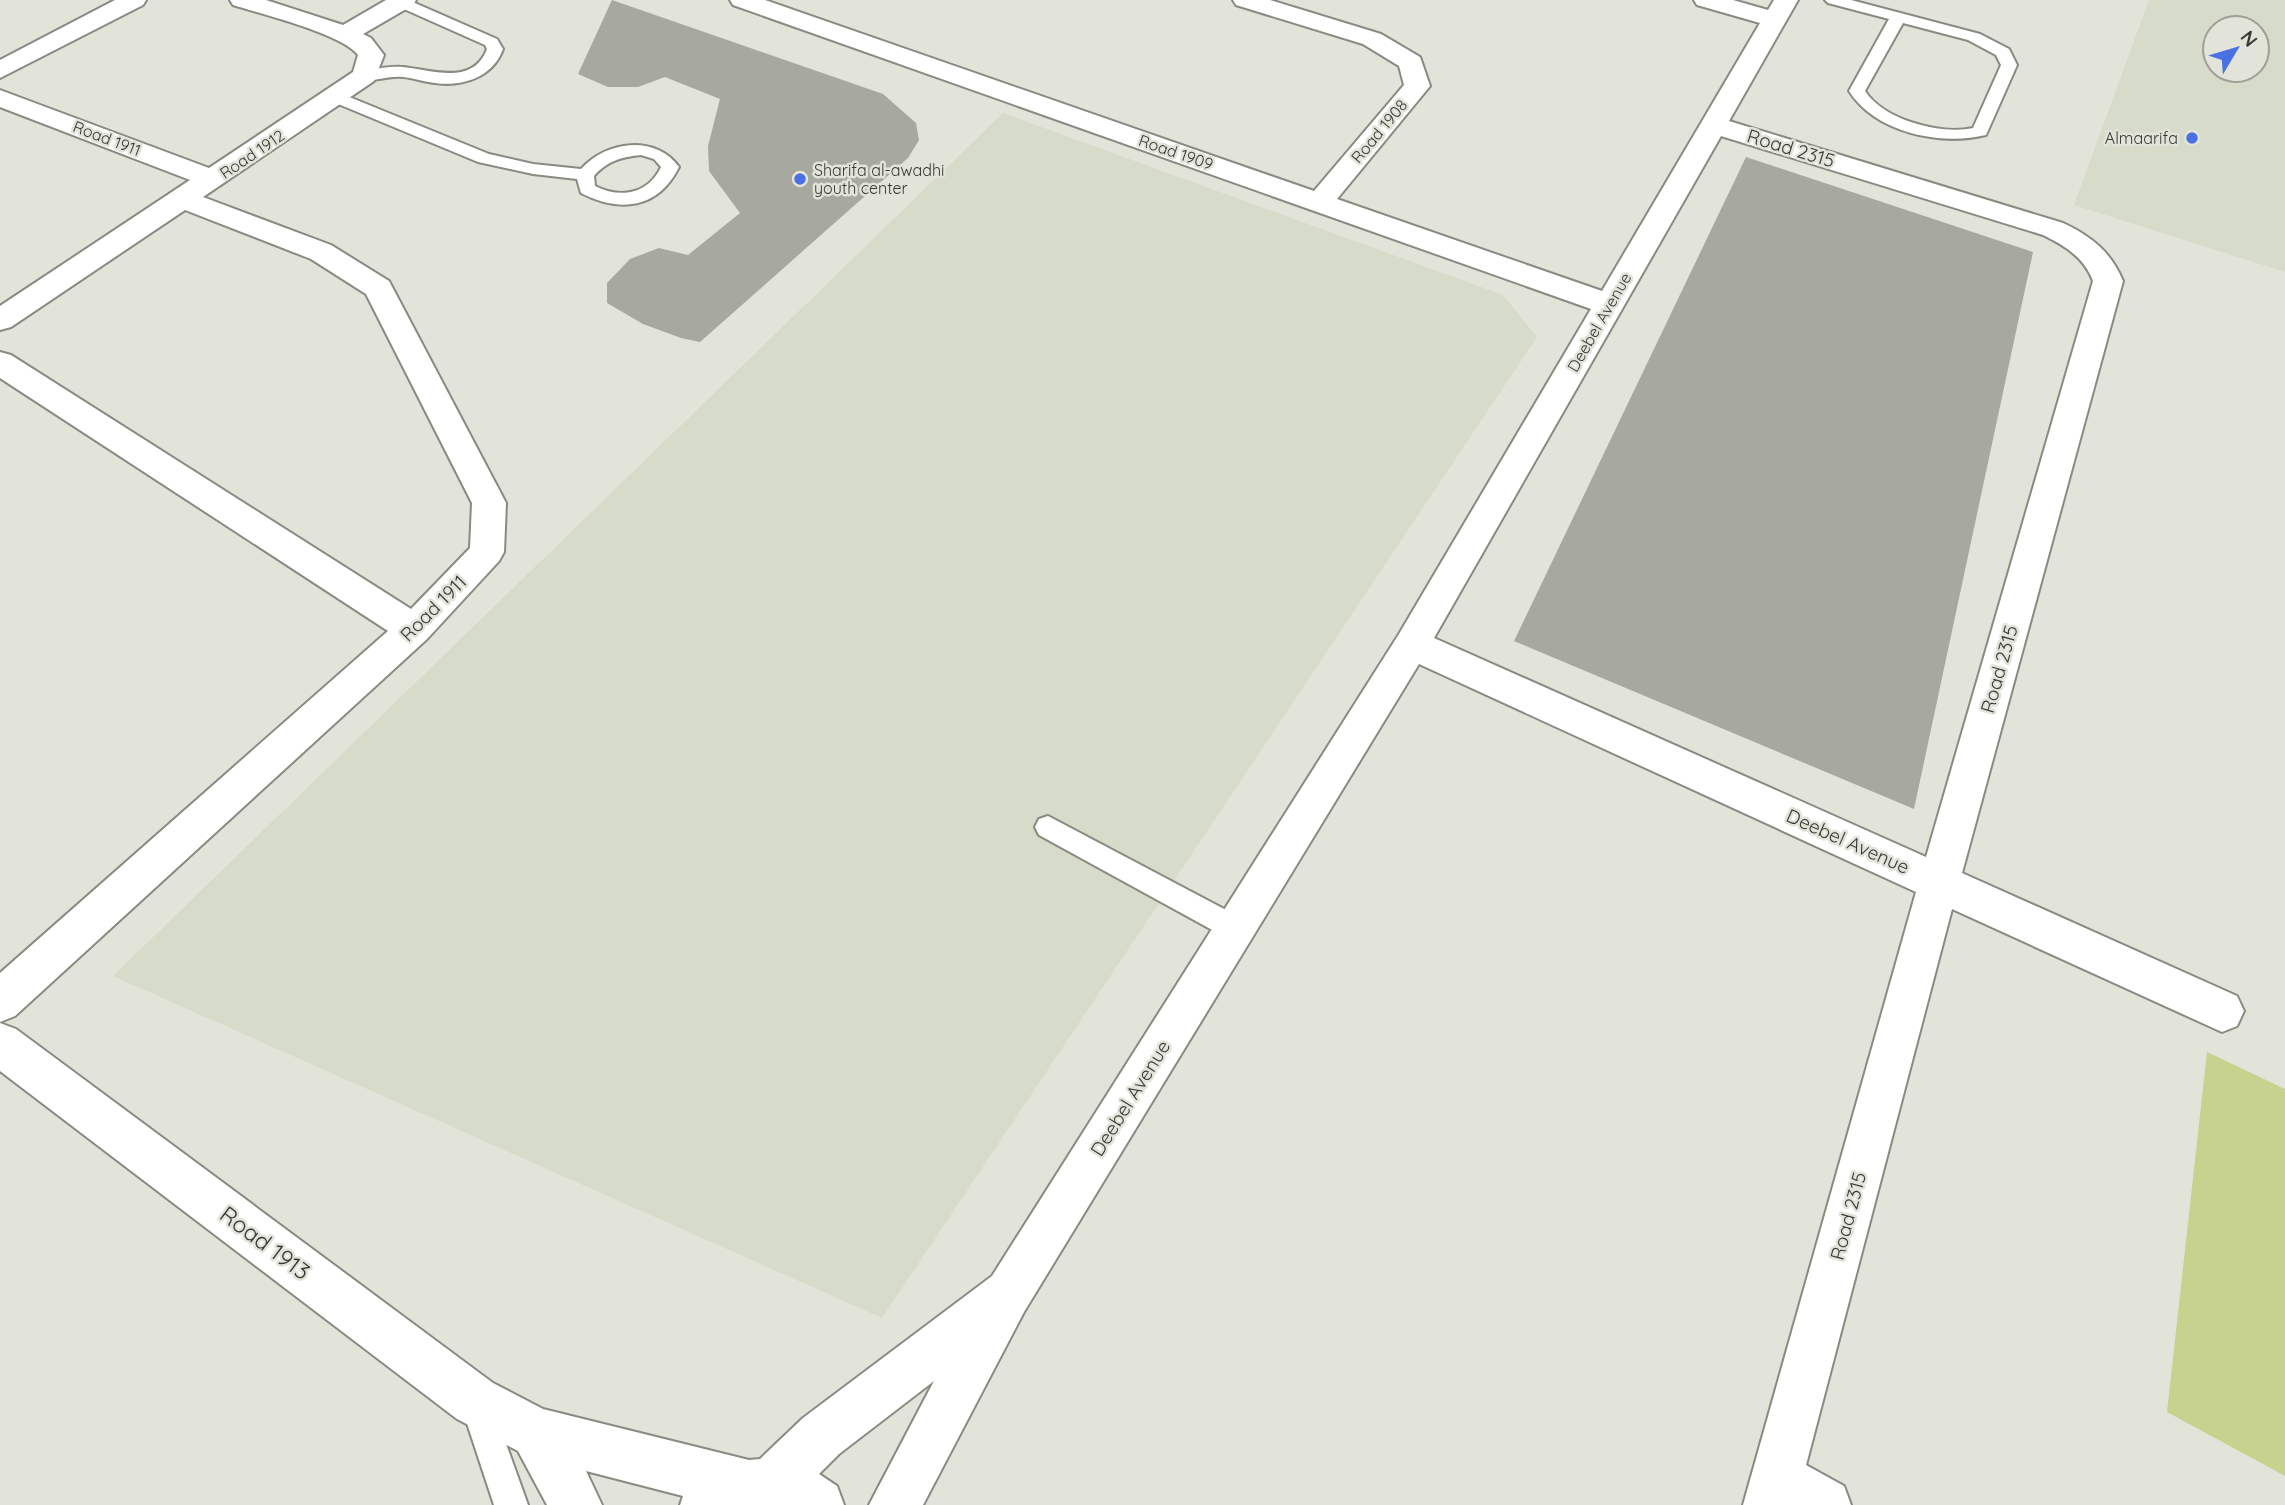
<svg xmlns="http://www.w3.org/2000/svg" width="2285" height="1505" viewBox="0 0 2285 1505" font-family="Quicksand,sans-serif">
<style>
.built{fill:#d7dbc9;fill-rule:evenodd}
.green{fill:#c6d28d}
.building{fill:#a7a99e}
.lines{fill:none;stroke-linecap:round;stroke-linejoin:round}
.service-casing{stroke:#888b80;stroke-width:4}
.minor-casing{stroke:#888b80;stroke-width:4}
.service{fill:#fff;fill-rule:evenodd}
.minor{fill:#fff;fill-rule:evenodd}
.poi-dot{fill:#4a71e4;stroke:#e2e4d9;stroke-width:2.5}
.labels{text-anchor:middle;stroke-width:5;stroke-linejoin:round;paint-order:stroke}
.far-street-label{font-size:16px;fill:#383935;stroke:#e2e4d9}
.far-poi-label{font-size:16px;fill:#383935;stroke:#e2e4d9;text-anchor:end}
.street-label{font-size:19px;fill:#383935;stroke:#e2e4d9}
.near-street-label{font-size:23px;fill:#383935;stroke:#e2e4d9}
</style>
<rect width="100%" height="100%" fill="#e2e4d9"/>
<g class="built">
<path d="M2149,0H2285V272L2074,205ZM2257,28V70H2215V28Z"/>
<path d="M1003,113L1503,295L1537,337L882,1318L113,976Z"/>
</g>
<path class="green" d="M2207,1052L2285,1089V1476L2167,1412Z"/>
<g class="building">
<path d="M612,0L883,94L916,123L919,140L908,158L700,342L681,338L643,324L607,303V283L630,259L659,248L688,255L740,213L709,171L708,146L720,99L665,77L638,87H608L578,74Z"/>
<path d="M1746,157L2033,252L1914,809L1514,641Z"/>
</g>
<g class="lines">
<g class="service-casing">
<g id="service">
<path d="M394,0H408L497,39L503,49C493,77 463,87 435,83C424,82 414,78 403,77C388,75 373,83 359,79L357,76L359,73C373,69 389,66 403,67C432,70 473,86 487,49L485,45L395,5Z"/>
<path d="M1825,0H1851L1980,34L2009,49L2017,65L1986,135C1940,146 1876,133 1849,91L1889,19L1828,3ZM1903,23L1968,40L1996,55L2001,65L1973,128C1940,135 1884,120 1865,91Z"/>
<path d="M337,92L489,154L533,164L581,169C606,141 655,134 679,167C658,209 620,213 581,193L577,179L533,174L478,162L331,101L329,97L331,93ZM641,155L654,159L661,167C648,194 621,199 595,186L594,176C607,161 621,157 641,155Z"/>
<path d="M1048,816L1243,919L1247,928L1243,937L1234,940L1225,937L1039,835L1035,827L1039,819Z"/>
<path d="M477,1389L488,1394L528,1505H494L461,1405L466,1394Z"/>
</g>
</g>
<g class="minor-casing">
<g id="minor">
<path d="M115,0H146L143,5L0,78V60Z"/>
<path d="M230,0H266L343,25L386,0H416L413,5L363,34L371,38L384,55L374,81L203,197L331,245L389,281L506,503L504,552L499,561L427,639L15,1016L0,1022V973L388,631L0,378V352L11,355L411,609L470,548L472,503L366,294L311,259L185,210L11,327L0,330V306L190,180L0,107V90L209,168L353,72L358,55C343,34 261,14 233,5Z"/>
<path d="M730,0H765L1314,191L1404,85L1399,66L1363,44L1236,5L1233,0H1270L1381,34L1420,57L1430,86L1337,199L1602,291L1760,23L1697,5L1694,0H1733L1768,10L1774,0H1798L1729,121L2063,223C2091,236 2111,252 2123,281L1962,873L2237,996L2244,1011L2237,1026L2222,1032L1952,909L1806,1465L1844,1486L1851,1505H1743L1916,892L1419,664L1024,1312L923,1505H869L934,1381L839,1454L819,1474L837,1486L844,1505H680L683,1496L586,1471L602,1505H547L518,1451L457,1419L0,1071V1023L16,1029L493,1383L543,1409L749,1460L760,1459L803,1418L992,1276L1399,634L1591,309L733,5ZM1721,136L2043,235C2065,246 2084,257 2093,281L1926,857L1434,638Z"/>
</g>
</g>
<use href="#service" class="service"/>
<use href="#minor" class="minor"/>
</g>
<g class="poi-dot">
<circle cx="2192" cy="138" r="7"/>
<circle cx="800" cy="179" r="7"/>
</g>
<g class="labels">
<g class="far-street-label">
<text transform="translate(1379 131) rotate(-50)" y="6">Road 1908</text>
<text transform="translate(107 138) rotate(21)" y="6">Road 1911</text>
<text transform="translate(1176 152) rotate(19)" y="6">Road 1909</text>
<text transform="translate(252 154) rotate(-34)" y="6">Road 1912</text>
<text transform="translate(1599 322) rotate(-60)" y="6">Deebel Avenue</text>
</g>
<g class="far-poi-label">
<text x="2178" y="144">Almaarifa</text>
<text x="814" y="176" text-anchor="start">Sharifa al-awadhi<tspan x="814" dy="18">youth center</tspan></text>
</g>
<g class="street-label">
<text transform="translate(1791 148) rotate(17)" y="7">Road 2315</text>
<text transform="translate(433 608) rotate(-45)" y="7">Road 1911</text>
<text transform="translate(1999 669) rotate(-74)" y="7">Road 2315</text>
<text transform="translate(1848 841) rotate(24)" y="7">Deebel Avenue</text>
<text transform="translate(1130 1098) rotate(-58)" y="7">Deebel Avenue</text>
<text transform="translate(1848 1216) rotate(-75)" y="7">Road 2315</text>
</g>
<g class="near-street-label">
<text transform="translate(265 1243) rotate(37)" y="8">Road 1913</text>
</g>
</g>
<g transform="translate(2236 49) rotate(52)"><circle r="33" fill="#e2e4d9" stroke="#9ea097" stroke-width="2"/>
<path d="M0-5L12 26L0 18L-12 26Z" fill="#4a71e4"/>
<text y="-10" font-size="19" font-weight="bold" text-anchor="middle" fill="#383935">N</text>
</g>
</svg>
